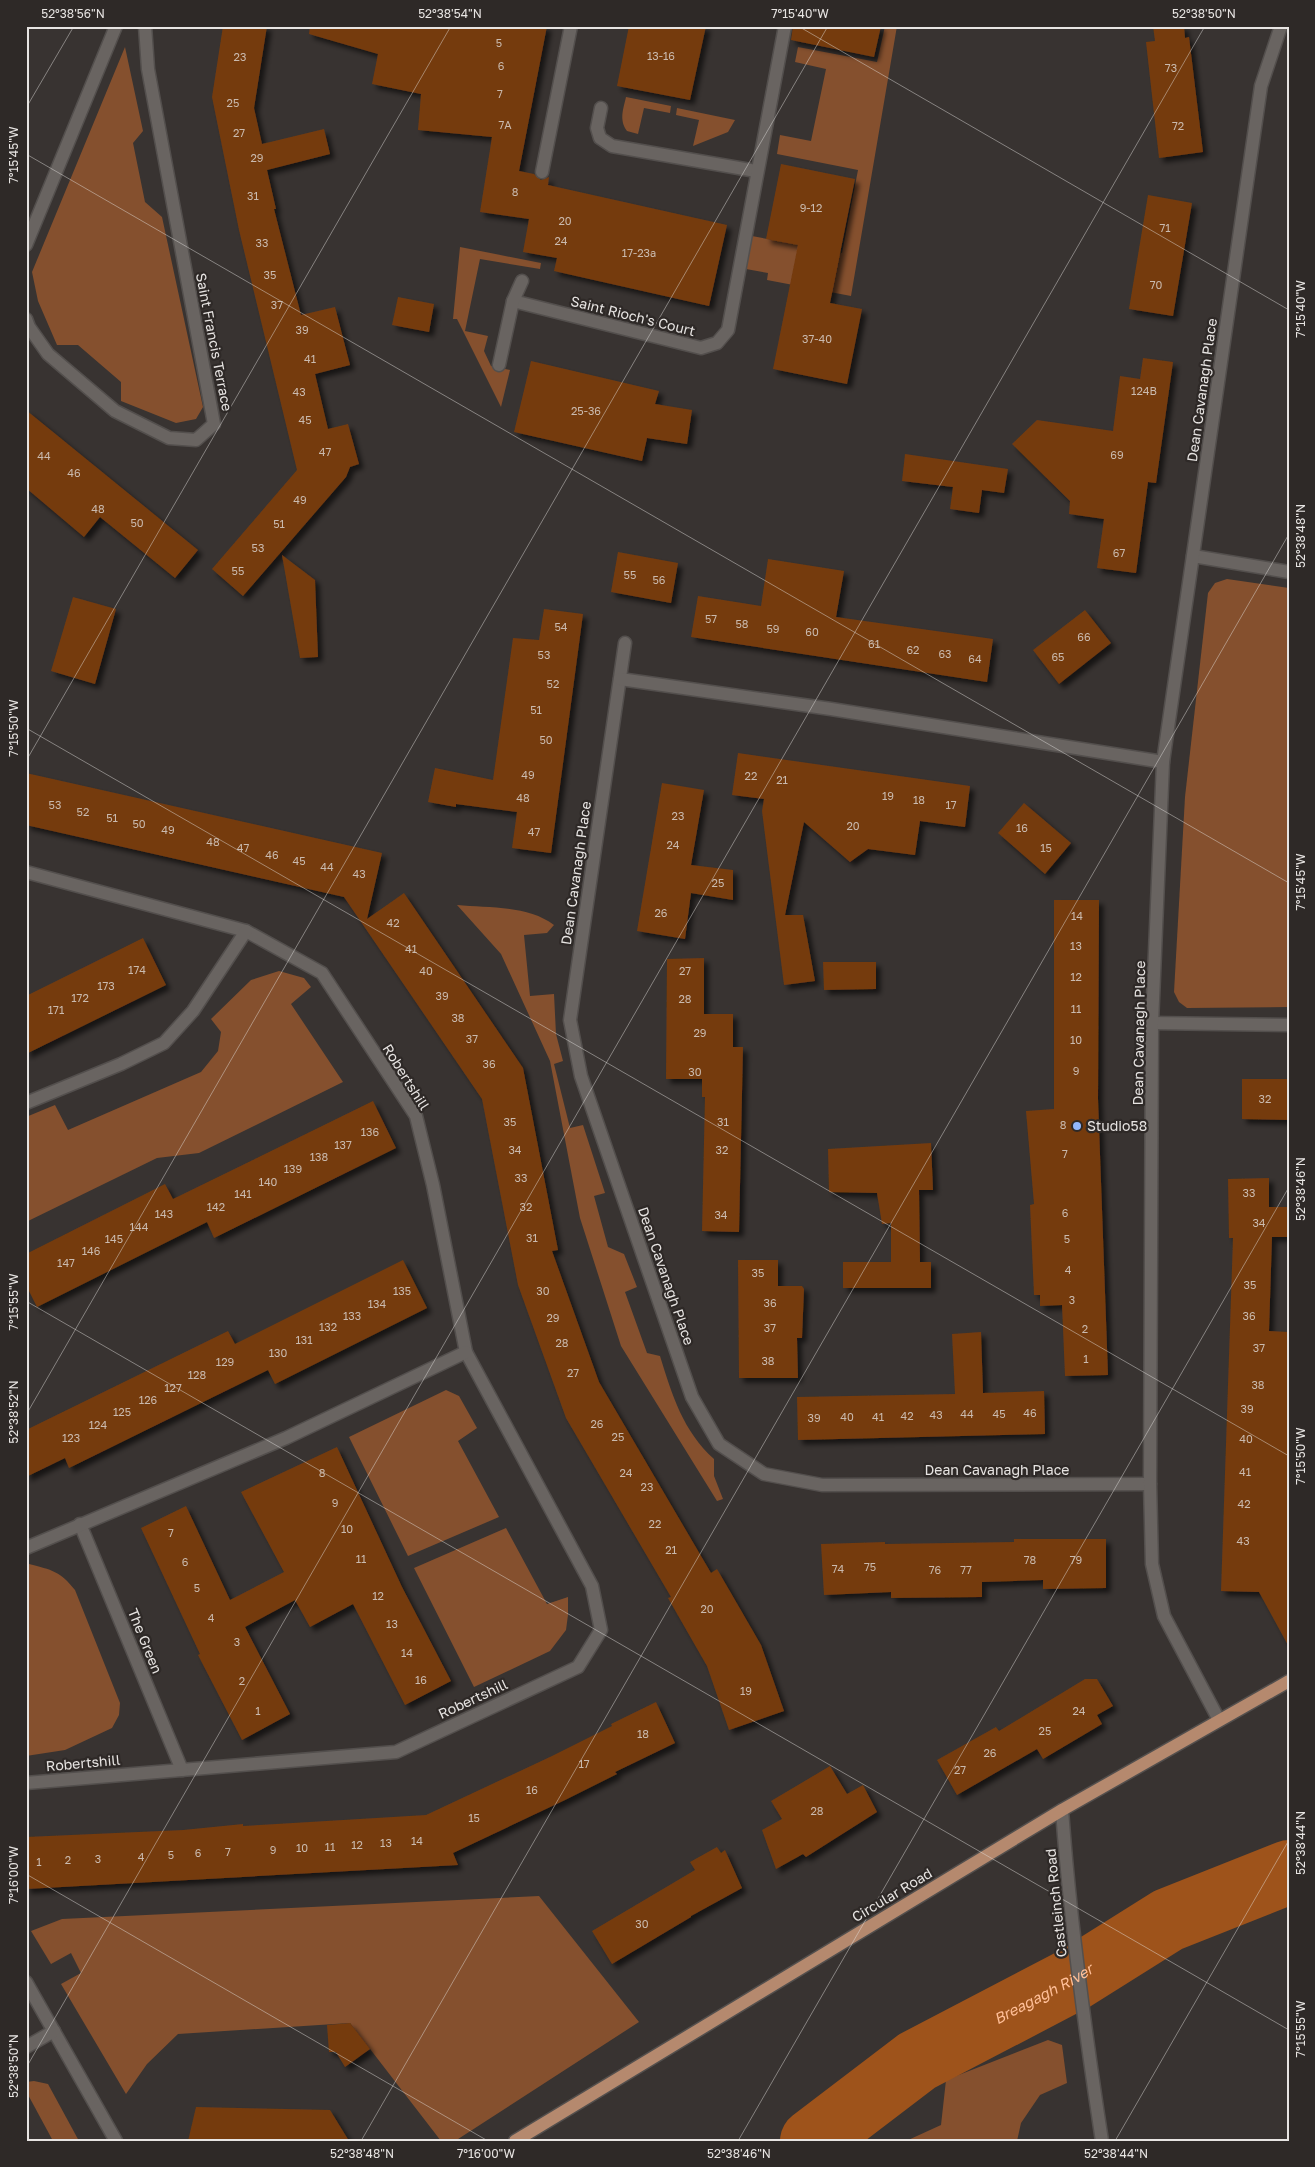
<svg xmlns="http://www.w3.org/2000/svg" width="1315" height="2167" viewBox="0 0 1315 2167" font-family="'Golos Text',sans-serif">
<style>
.green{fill:#85502e}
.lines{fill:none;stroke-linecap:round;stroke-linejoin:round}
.river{stroke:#9e531b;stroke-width:64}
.building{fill:#743b11;filter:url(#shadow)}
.minor-casing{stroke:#534f4d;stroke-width:15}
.major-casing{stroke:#534f4d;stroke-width:15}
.minor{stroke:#696461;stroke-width:12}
.major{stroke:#b5896e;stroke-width:12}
.ticks{fill:none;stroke:#e7e4e2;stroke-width:1;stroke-opacity:0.45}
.poi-dot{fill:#92b7fd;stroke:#2e2927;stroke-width:2}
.labels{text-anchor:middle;stroke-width:4.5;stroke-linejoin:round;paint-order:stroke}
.number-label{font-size:11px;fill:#cabaae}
.street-label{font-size:14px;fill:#e7e4e2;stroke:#2e2927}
.poi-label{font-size:14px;fill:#e7e4e2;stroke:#2e2927;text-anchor:start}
.water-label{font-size:15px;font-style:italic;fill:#ffbf98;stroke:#2e2927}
.neatline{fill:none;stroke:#e7e4e2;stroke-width:2}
.ticks-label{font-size:12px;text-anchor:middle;fill:#e7e4e2}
</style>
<defs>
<filter id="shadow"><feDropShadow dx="4.5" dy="4.5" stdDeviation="2.5" flood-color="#0009"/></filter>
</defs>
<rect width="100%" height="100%" fill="#383331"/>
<g class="green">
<path d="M885,26H897L851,296L767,280L768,273L746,269L752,236L842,253L858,170L777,154L780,135L811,141L826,69L795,62L798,47L877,62Z"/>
<path d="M125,47L143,131L133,143L145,202L162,217L203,407L196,419L176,423L121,401V382L78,345H57L38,301L32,272Z"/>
<path d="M626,97L671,106L670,113L644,108L638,134L627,131C619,120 623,110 626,97Z"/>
<path d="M677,108L735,120L728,132L693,146L699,120L676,115Z"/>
<path d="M460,247L541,263L540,269L480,259L465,331L488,336L484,351L491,366L510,370L501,407L457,319H453Z"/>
<path d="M1227,579L1289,588V1007L1187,1008L1179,1002L1174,992L1185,797L1208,593L1215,583Z"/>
<path d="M457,905C488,908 528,905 554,925L547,933L524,935L530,996L554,994L556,1034L563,1061L554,1064L570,1128L583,1125L605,1193L594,1196L608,1247L624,1254L637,1287L625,1292L647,1353L660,1356C672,1395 683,1431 714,1459V1476L723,1499L717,1501L621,1346L580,1218L550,1061L501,954Z"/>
<path d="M279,971L304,978L311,987L291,1004L343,1082L199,1153L157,1158L26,1222V1117L55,1105L68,1130L201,1072L218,1051L221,1032L211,1019L251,980Z"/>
<path d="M446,1390L459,1396L477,1428L458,1441L499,1517L408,1556L349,1437Z"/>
<path d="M506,1528L547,1604L568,1597V1615L566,1630L550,1651L474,1687L414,1568Z"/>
<path d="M29,1564C52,1570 60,1571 75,1590L120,1703L119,1715L112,1728L65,1750L26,1756V1566Z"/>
<path d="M539,1896L639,2022L455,2141H441L350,2023L178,2034L147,2064L126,2094L61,1984L81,1973L71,1953L51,1964L31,1931L62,1919Z"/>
<path d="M1048,2040L1062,2045L1067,2083L1040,2095L1021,2123L1017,2141H906L941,2125L946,2080Z"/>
<path d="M34,2081L48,2084L79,2141H53L26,2091V2082Z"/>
</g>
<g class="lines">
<path class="river" id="s1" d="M812,2141L917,2061L1074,1979L1168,1920L1289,1872"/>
</g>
<g class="building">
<path d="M223,26H267L254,108L262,144L324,129L330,154L267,170L276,209H274L301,315L335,307L350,365L315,374L328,429L348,424L359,464L350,467L346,477L243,596L212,569L297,470L239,230L212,97Z"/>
<path d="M310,26H547L519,171L534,174L541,180L549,177L548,185L727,225L709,306L554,271L557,258L523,252L529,219L480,212L492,137L418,130L421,94L372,84L378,54L309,34Z"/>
<path d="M629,26H706L690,100L617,86Z"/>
<path d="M793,26H881L874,57L791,40Z"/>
<path d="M1153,26H1184L1185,38L1189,37L1203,152L1159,158L1146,42L1155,41Z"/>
<path d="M781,164L855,179L830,303L862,309L847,384L773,369L798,245L766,239Z"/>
<path d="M1148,195L1192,203L1173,316L1129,309Z"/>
<path d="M398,297L434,304L429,332L392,325Z"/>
<path d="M1143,358L1173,362L1156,483L1148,482L1136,573L1097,568L1104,519L1069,514L1070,501L1012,444L1037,420L1113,431L1120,376L1140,379Z"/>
<path d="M531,361L659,391L655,404L692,410L687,444L647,438L642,461L514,432Z"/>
<path d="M26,410L198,550L175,578L100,517L84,537L26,488Z"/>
<path d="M905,454L1008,469L1004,493L982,490L979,513L950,509L953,487L902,481Z"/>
<path d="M618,552L678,563L671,603L611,592Z"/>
<path d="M282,555L315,580L318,657L300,658Z"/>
<path d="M768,559L844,571L836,617L993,639L987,682L691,637L698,596L761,606Z"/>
<path d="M73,597L116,609L95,684L51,671Z"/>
<path d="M544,609L583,614L551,853L512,848L517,812L456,804V807L428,802L435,768L493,780L513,638L539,640Z"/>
<path d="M1085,610L1111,643L1059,684L1033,650Z"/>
<path d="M738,753L970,786L965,827L920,821L915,855L868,849L850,862L804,822L785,915H803L815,981L784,985L762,811L764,799L732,795Z"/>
<path d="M26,773L382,853L367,919L404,893L523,1068L558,1250L552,1251L599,1382L711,1573L717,1569L761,1645L784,1711L729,1730L707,1666L668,1598L671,1597L566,1418L518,1285L482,1099L344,897L26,825Z"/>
<path d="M662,783L704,790L691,865L733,870V900L691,893L685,939L637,931Z"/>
<path d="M1024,803L1071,843L1045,874L998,833Z"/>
<path d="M1054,900H1099L1098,1099L1108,1375L1065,1376L1062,1305L1040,1306V1295H1034L1030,1205L1034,1204L1026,1111L1054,1109Z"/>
<path d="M143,938L166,985L26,1054V996Z"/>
<path d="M704,958V1014H733V1047H743L739,1232L702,1231L705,1097H702V1079H666L667,959Z"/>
<path d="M823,962H876V989L824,990Z"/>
<path d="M1242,1079H1289V1120L1242,1119Z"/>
<path d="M373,1101L396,1148L214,1238L207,1222L37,1307L26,1285V1254L165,1184L173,1199Z"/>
<path d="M931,1143L933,1190H919L920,1262H931V1288H843V1262H891V1223L882,1224L877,1193L829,1192L828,1149Z"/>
<path d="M1269,1178V1207H1289V1237H1272L1269,1331L1289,1332V1647L1259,1592L1221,1591L1233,1238H1229L1228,1179Z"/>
<path d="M403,1260L427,1308L275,1384L268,1370L69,1468L65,1458L26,1477V1430L228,1331L235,1344Z"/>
<path d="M738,1260H778V1286H802L804,1289L802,1338H797L798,1378H739Z"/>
<path d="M981,1332L983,1393L1044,1391L1045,1434L798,1440L797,1397L955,1394L952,1334Z"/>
<path d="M337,1447L402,1587L451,1681L405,1705L353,1604L310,1627L295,1600L245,1627L290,1714L242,1740L198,1655L200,1654L141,1528L186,1506L230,1600L284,1572L241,1492Z"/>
<path d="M1014,1539H1106V1588L1043,1589V1580L982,1582V1597L891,1598V1592L824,1595L821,1544L885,1542V1544L1014,1542Z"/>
<path d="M1085,1679H1097L1113,1706L1097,1715L1102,1724L1043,1759L1037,1749L957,1795L937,1760L996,1727L999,1731Z"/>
<path d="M656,1702L675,1743L615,1772L617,1774L565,1800L453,1853L458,1865L26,1889V1837L183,1830L243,1824V1826L426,1815L552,1756L612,1726L611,1724Z"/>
<path d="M830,1766L847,1794L863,1785L877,1812L806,1857L803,1854L776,1869L762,1830L782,1819L771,1801Z"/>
<path d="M717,1847L721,1853L725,1850L742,1888L691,1916V1917L612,1964L592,1931L695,1870L690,1862Z"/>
<path d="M350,2023L370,2049L345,2067L336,2052H329L327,2025Z"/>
<path d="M196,2107L330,2110L349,2141H188Z"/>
</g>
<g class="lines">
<g class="minor-casing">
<g id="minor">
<path d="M601,108L597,128L600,138L612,146L756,171"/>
<path d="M542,172L571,26"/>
<path d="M26,245L116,26"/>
<path d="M513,301L701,348L717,343L728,330L785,26"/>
<path d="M26,319L29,327L48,354L115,411L169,438L196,440L214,424L148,69L145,26"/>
<path d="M499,365L513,301L522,281"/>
<path d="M1193,556L1289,572"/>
<path d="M625,643L570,1020L581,1076L692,1397L719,1444L764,1474L822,1485L1150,1484"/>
<path d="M620,679L831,709L1163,762"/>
<path d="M26,872L246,931L322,973L416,1116L433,1185L466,1352L592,1586L601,1630L578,1667L396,1752L26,1783"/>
<path d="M1152,1023L1289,1025"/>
<path d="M26,1103L121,1064L164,1043L193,1011L246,931"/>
<path d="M80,1524L182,1770"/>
<path d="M26,1548L286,1438L466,1352"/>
<path d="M1219,1720L1164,1616L1152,1564L1150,1484L1152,1023L1163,762L1261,86L1281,26"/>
<path d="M1062,1810C1070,1921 1085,2031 1102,2141"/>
<path d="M26,1982L116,2141"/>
<path d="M26,2047L54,2031"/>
</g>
</g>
<g class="major-casing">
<path id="major" d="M515,2141L1062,1810L1289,1681"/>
</g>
<use href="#minor" class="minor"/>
<use href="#major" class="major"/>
</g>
<path class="ticks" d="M798,26L1289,310M26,108L74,26M26,154L1289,883M26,728L1289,1456M26,761L451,26M26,1301L1289,2030M26,1415L828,26M26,1874L488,2141M26,2068L1205,26M361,2141L1289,534M738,2141L1289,1187M1115,2141L1289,1840"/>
<circle class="poi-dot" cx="1077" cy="1126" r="5"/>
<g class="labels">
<g class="number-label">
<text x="499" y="47">5</text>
<text x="661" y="60">13-16</text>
<text x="240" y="61">23</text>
<text x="501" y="70">6</text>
<text x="1171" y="72">73</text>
<text x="500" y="98">7</text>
<text x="233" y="107">25</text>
<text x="505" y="129">7A</text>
<text x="1178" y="130">72</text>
<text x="239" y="137">27</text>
<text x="257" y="162">29</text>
<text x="515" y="196">8</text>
<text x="253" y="200">31</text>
<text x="811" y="212">9-12</text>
<text x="565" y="225">20</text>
<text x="1165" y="232">71</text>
<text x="561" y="245">24</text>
<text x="262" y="247">33</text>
<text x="639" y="257">17-23a</text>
<text x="270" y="279">35</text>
<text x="1156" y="289">70</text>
<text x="277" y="309">37</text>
<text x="302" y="334">39</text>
<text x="817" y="343">37-40</text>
<text x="310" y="363">41</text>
<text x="1144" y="395">124B</text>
<text x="299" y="396">43</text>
<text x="586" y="415">25-36</text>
<text x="305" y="424">45</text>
<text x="325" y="456">47</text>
<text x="1117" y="459">69</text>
<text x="44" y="460">44</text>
<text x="74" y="477">46</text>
<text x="300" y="504">49</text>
<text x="98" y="513">48</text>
<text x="137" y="527">50</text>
<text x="279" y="528">51</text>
<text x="258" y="552">53</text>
<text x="1119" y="557">67</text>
<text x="238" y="575">55</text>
<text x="630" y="579">55</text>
<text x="659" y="584">56</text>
<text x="711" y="623">57</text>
<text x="742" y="628">58</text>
<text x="561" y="631">54</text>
<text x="773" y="633">59</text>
<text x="812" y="636">60</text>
<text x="1084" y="641">66</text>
<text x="874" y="648">61</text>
<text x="913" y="654">62</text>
<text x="945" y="658">63</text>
<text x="544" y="659">53</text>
<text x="1058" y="661">65</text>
<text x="975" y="663">64</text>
<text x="553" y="688">52</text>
<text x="536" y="714">51</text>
<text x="546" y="744">50</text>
<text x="528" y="779">49</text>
<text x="751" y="780">22</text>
<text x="782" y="784">21</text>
<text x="888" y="800">19</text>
<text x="523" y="802">48</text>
<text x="919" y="804">18</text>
<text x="55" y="809">53</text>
<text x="951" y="809">17</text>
<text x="83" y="816">52</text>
<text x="678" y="820">23</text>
<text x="112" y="822">51</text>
<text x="139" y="828">50</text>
<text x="853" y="830">20</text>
<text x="1022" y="832">16</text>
<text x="168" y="834">49</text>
<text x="534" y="836">47</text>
<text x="213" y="846">48</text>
<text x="673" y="849">24</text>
<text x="243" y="852">47</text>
<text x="1046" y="852">15</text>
<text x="272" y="859">46</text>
<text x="299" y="865">45</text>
<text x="327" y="871">44</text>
<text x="359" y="878">43</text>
<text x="718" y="887">25</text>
<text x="661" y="917">26</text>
<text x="1077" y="920">14</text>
<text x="393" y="927">42</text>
<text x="1076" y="950">13</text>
<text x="411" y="953">41</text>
<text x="137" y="974">174</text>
<text x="426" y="975">40</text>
<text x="685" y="975">27</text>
<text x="1076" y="981">12</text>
<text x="106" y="990">173</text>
<text x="442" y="1000">39</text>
<text x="80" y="1002">172</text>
<text x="685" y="1003">28</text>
<text x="1076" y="1013">11</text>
<text x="56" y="1014">171</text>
<text x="458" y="1022">38</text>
<text x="700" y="1037">29</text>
<text x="472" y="1043">37</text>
<text x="1076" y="1044">10</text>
<text x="489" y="1068">36</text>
<text x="1076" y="1075">9</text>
<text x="695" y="1076">30</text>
<text x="1265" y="1103">32</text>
<text x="510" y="1126">35</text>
<text x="723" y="1126">31</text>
<text x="1063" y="1129">8</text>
<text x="370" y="1136">136</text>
<text x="343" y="1149">137</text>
<text x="515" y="1154">34</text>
<text x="722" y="1154">32</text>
<text x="1065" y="1158">7</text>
<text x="319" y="1161">138</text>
<text x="293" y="1173">139</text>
<text x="521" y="1182">33</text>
<text x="268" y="1186">140</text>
<text x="1249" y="1197">33</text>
<text x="243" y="1198">141</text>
<text x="216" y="1211">142</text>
<text x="526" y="1211">32</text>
<text x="1065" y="1217">6</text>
<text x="164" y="1218">143</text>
<text x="721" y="1219">34</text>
<text x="1259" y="1227">34</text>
<text x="139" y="1231">144</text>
<text x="532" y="1242">31</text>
<text x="114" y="1243">145</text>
<text x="1067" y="1243">5</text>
<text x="91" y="1255">146</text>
<text x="66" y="1267">147</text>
<text x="1068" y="1274">4</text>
<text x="758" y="1277">35</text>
<text x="1250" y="1289">35</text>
<text x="402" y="1295">135</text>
<text x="543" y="1295">30</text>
<text x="1072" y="1304">3</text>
<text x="770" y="1307">36</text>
<text x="377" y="1308">134</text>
<text x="352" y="1320">133</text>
<text x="1249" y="1320">36</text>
<text x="553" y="1322">29</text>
<text x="328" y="1331">132</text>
<text x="770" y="1332">37</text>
<text x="1085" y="1333">2</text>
<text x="304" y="1344">131</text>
<text x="562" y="1347">28</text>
<text x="1259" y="1352">37</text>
<text x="278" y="1357">130</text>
<text x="1086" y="1363">1</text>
<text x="768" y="1365">38</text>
<text x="225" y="1366">129</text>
<text x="573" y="1377">27</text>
<text x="197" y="1379">128</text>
<text x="1258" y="1389">38</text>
<text x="173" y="1392">127</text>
<text x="148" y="1404">126</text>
<text x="1247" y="1413">39</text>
<text x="122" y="1416">125</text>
<text x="1030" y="1417">46</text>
<text x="967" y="1418">44</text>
<text x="999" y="1418">45</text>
<text x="936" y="1419">43</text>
<text x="907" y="1420">42</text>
<text x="847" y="1421">40</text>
<text x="878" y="1421">41</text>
<text x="814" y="1422">39</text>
<text x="597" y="1428">26</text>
<text x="98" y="1429">124</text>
<text x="618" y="1441">25</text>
<text x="71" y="1442">123</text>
<text x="1246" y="1443">40</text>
<text x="1245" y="1476">41</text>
<text x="322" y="1477">8</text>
<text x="626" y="1477">24</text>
<text x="647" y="1491">23</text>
<text x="335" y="1507">9</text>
<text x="1244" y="1508">42</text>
<text x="655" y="1528">22</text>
<text x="347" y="1533">10</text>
<text x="171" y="1537">7</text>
<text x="1243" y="1545">43</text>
<text x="671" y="1554">21</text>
<text x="361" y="1563">11</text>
<text x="1030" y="1564">78</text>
<text x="1076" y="1564">79</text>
<text x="185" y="1566">6</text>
<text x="870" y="1571">75</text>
<text x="838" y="1573">74</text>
<text x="935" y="1574">76</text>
<text x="966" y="1574">77</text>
<text x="197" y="1592">5</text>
<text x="378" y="1600">12</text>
<text x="707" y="1613">20</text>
<text x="211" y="1622">4</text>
<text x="392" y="1628">13</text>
<text x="237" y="1646">3</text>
<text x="407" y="1657">14</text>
<text x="421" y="1684">16</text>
<text x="242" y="1685">2</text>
<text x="746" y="1695">19</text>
<text x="258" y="1715">1</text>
<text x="1079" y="1715">24</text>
<text x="1045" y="1735">25</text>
<text x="643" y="1738">18</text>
<text x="990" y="1757">26</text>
<text x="584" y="1768">17</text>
<text x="960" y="1774">27</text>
<text x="532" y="1794">16</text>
<text x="817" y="1815">28</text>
<text x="474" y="1822">15</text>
<text x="417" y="1845">14</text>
<text x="386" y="1847">13</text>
<text x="357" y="1849">12</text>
<text x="330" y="1851">11</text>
<text x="302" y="1852">10</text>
<text x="273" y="1854">9</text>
<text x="228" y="1856">7</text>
<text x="198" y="1857">6</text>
<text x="171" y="1859">5</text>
<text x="141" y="1861">4</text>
<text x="98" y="1863">3</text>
<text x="68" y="1864">2</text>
<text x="39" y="1866">1</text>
<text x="642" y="1928">30</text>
</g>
<g class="street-label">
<text transform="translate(633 316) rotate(14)" y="5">Saint Rioch's Court</text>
<text transform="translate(214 342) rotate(79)" y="5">Saint Francis Terrace</text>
<text transform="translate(1202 390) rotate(-82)" y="5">Dean Cavanagh Place</text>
<text transform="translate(576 873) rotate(-82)" y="5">Dean Cavanagh Place</text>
<text transform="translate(1139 1033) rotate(-89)" y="5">Dean Cavanagh Place</text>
<text transform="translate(406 1077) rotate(58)" y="5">Robertshill</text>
<text transform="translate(666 1276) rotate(71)" y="5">Dean Cavanagh Place</text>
<text x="997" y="1475">Dean Cavanagh Place</text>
<text transform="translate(145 1641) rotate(68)" y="5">The Green</text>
<text transform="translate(473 1699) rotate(-25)" y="5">Robertshill</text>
<text transform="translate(83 1763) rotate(-5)" y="5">Robertshill</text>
<text transform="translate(892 1895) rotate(-31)" y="5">Circular Road</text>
<text transform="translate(1056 1903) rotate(-96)" y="5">Castleinch Road</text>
</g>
<g class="poi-label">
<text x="1087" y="1131">Studio58</text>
</g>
<g class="water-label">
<text dy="5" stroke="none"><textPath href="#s1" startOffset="275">Breagagh River</textPath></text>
</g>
</g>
<rect width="1315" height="2167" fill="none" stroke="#2e2927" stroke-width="55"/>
<rect x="28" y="28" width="1260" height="2112" class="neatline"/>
<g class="ticks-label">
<text x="73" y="18">52°38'56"N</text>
<text x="450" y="18">52°38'54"N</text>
<text x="800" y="18">7°15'40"W</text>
<text x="1204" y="18">52°38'50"N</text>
<text transform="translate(14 155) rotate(-90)" y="4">7°15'45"W</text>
<text transform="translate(1301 309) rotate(-90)" y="4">7°15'40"W</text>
<text transform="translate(1301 536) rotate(-90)" y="4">52°38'48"N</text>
<text transform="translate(14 728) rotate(-90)" y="4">7°15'50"W</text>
<text transform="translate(1301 882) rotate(-90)" y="4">7°15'45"W</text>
<text transform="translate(1301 1189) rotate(-90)" y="4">52°38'46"N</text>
<text transform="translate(14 1302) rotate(-90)" y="4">7°15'55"W</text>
<text transform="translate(14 1412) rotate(-90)" y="4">52°38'52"N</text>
<text transform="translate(1301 1456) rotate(-90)" y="4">7°15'50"W</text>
<text transform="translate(1301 1843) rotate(-90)" y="4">52°38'44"N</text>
<text transform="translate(14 1875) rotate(-90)" y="4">7°16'00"W</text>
<text transform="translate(1301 2029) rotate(-90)" y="4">7°15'55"W</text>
<text transform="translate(14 2066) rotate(-90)" y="4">52°38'50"N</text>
<text x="362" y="2158">52°38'48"N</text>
<text x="486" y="2158">7°16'00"W</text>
<text x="739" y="2158">52°38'46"N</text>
<text x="1116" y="2158">52°38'44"N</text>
</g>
</svg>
